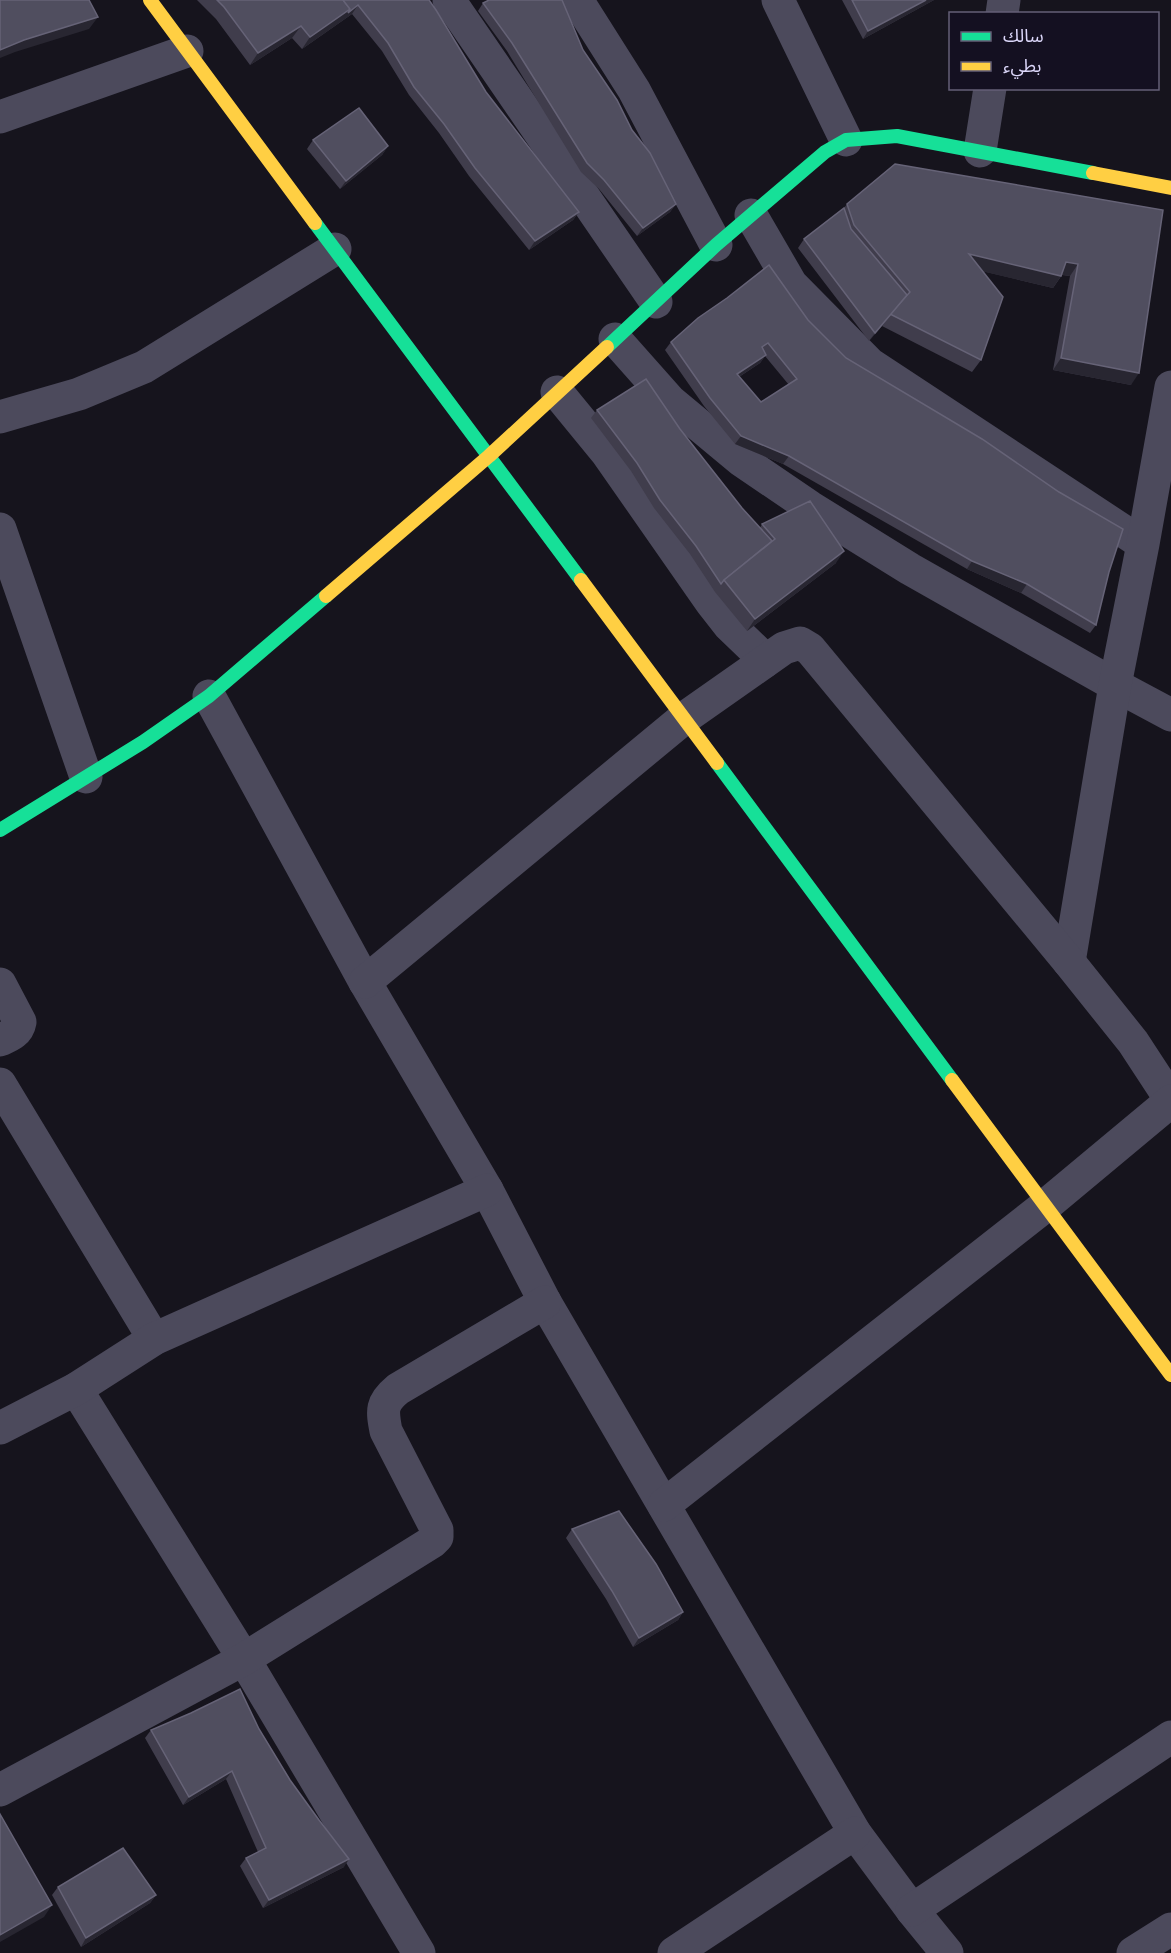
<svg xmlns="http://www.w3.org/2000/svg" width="1171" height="1953" viewBox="0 0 1171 1953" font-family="Montserrat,'Noto Sans Arabic',sans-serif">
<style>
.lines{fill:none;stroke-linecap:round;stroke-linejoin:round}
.street{stroke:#4c4a5c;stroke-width:33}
.fast{stroke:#16e098;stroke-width:14}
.slow{stroke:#ffcf43;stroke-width:14}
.wall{fill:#403d4c;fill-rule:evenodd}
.shaded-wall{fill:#282631}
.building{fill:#504e5f;stroke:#666377;stroke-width:1.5;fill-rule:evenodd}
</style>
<rect width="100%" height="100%" fill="#16141d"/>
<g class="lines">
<g class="street">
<path d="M449,0L656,302"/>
<path d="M577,0L634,90L716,245"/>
<path d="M778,0L846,140"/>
<path d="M1002,14L1004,0"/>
<path d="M0,117L187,51"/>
<path d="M980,151L990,88"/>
<path d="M751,215L791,284L870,364L1137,540"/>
<path d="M615,339L670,401L741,460L810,507L910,569L1115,685L1171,715"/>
<path d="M557,392L607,453L711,602L729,625L756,651L764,662"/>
<path d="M0,417L79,394L144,367L335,249"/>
<path d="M0,529L86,777"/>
<path d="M209,696L365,982L487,1190L545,1302L855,1833L912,1910L947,1953"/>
<path d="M1069,962L1115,685L1143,544L1171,387"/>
<path d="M365,982L683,719L784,648L800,643L810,649L1069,962L1133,1042L1171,1100"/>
<path d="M0,984L20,1022C18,1033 9,1036 0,1040"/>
<path d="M0,1084L154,1339"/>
<path d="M76,1389L244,1659L419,1953"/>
<path d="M0,1428L76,1389L154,1339L487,1190"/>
<path d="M664,1505L1045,1206L1171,1101"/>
<path d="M0,1790L244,1659L432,1542L437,1537V1530L386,1431C382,1410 381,1403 398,1389L545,1302"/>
<path d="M912,1910L1171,1737"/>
<path d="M674,1953L855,1833"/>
<path d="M1133,1953L1171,1929"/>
</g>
<g class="fast">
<path d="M315,223L581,580"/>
<path d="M607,347L716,245L825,152L846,140L897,136L1093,173"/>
<path d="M717,763L952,1080"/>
<path d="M0,830L143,742L209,696L326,596"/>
</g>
<g class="slow">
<path d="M150,0L315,223"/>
<path d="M1093,173L1171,188"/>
<path d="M581,580L717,763"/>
<path d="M326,596L489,456L607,347"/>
<path d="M952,1080L1171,1375"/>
</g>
</g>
<g class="wall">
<path d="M197,0H429L486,92L579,212L573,220L529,250L469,176L439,133L409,95L382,51L352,14L302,49L292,38L250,65L216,19Z"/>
<path d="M842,0H934L863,39Z"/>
<path d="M483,3L583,50L676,204L670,212L637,236L599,189L581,172L507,51L478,11Z"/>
<path d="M313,140L388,146L382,155L340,189L307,149Z"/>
<path d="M847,204L1163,210L1131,385L1053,370L1070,276L1062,275L1053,288L982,271L981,360L972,372L882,326L869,341L798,248L804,239L844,208Z"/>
<path d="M808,320L846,358L1109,572L1096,625L1090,633L1021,593L967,569L783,464L735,444L704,406L665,350L671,342ZM765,356L789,385L761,402L739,377L760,363Z"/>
<path d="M597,410L680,429L742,508L760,528L762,524L836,563L747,631L715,592L690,554L654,508L631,471L591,418Z"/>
<path d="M572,1529L683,1612L678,1620L633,1647L606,1599L566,1538Z"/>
<path d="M259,1729L344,1867L263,1908L240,1866L246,1858L258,1852L226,1779L183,1805L145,1738L151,1730Z"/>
<path d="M58,1887L156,1895L150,1903L81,1947L52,1895Z"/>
</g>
<g class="shaded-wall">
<path d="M926,0H934L863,39L868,31Z"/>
<path d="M358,5L352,14L302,49L310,37L350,9Z"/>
<path d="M98,17L89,29L15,52L0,58V50L24,40Z"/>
<path d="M301,26L292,38L250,65L258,53Z"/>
<path d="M388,146L382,155L340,189L346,181Z"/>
<path d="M676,204L670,212L637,236L643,228Z"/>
<path d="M579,212L573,220L529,250L535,241Z"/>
<path d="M969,254L1061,276L1053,288L960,266Z"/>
<path d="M1066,262L1078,264L1070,276L1058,274Z"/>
<path d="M888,318L882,326L869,341L875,333Z"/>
<path d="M766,355L760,363L731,382L737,374Z"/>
<path d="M1061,358L1139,373L1131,385L1053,370Z"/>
<path d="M741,436L789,456L783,464L735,444Z"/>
<path d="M844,551L836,563L747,631L755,619Z"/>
<path d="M972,561L1027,584L1021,593L967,569Z"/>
<path d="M683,1612L678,1620L633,1647L639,1638Z"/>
<path d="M232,1771L226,1779L183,1805L189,1797Z"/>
<path d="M349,1859L344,1867L263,1908L269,1900Z"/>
<path d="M156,1895L150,1903L81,1947L86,1938Z"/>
<path d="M52,1905L44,1917L0,1942V1935Z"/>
</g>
<g class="building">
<path d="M0,0H89L98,17L24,40L0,50Z"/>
<path d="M217,0H343L350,9L310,37L301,26L258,53L224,7Z"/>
<path d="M343,0H429L436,10L486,92L579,212L535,241L475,168L444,124L414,87L388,43L358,5L348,13L350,9Z"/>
<path d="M489,0H562L583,50L617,100L632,130L650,153L676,204L643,228L604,180L587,163L512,43L483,3Z"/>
<path d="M852,0H926L868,31Z"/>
<path d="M359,108L388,146L346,181L313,140Z"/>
<path d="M895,164L1163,210L1139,373L1061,358L1078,264L1066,262L1061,276L969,254L1003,297L981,360L890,314L910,292L854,225L847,204Z"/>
<path d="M844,208L851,229L907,295L875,333L804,239Z"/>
<path d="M769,265L808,320L846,358L982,439L1059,492L1123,529L1109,572L1096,625L1027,584L972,561L789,456L741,436L710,398L671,342L698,318L727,298ZM768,343L797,379L761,402L737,374L766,355L762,347Z"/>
<path d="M646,379L680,429L742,508L772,541L724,580L721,584L696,546L660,500L637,463L597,410Z"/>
<path d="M810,501L844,551L755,619L724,580L775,539L762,524Z"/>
<path d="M619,1511L656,1564L683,1612L639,1638L612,1591L572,1529Z"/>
<path d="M240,1689L259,1729L290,1780L319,1820L349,1859L269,1900L246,1858L266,1848L232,1771L189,1797L151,1730L191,1713Z"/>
<path d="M0,1814L52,1905L0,1935Z"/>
<path d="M123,1848L156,1895L86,1938L58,1887Z"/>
</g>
<rect x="949" y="12" width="210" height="78" fill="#141021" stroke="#645f77" stroke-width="1.5"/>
<rect x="961" y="32" width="30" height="9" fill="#16e098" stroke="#645f77" stroke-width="1.5"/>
<text x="1003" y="42" font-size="18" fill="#dbd6f9">سالك</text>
<rect x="961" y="62" width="30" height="9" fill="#ffcf43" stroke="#645f77" stroke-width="1.5"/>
<text x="1003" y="72" font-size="18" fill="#dbd6f9">بطيء</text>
</svg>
